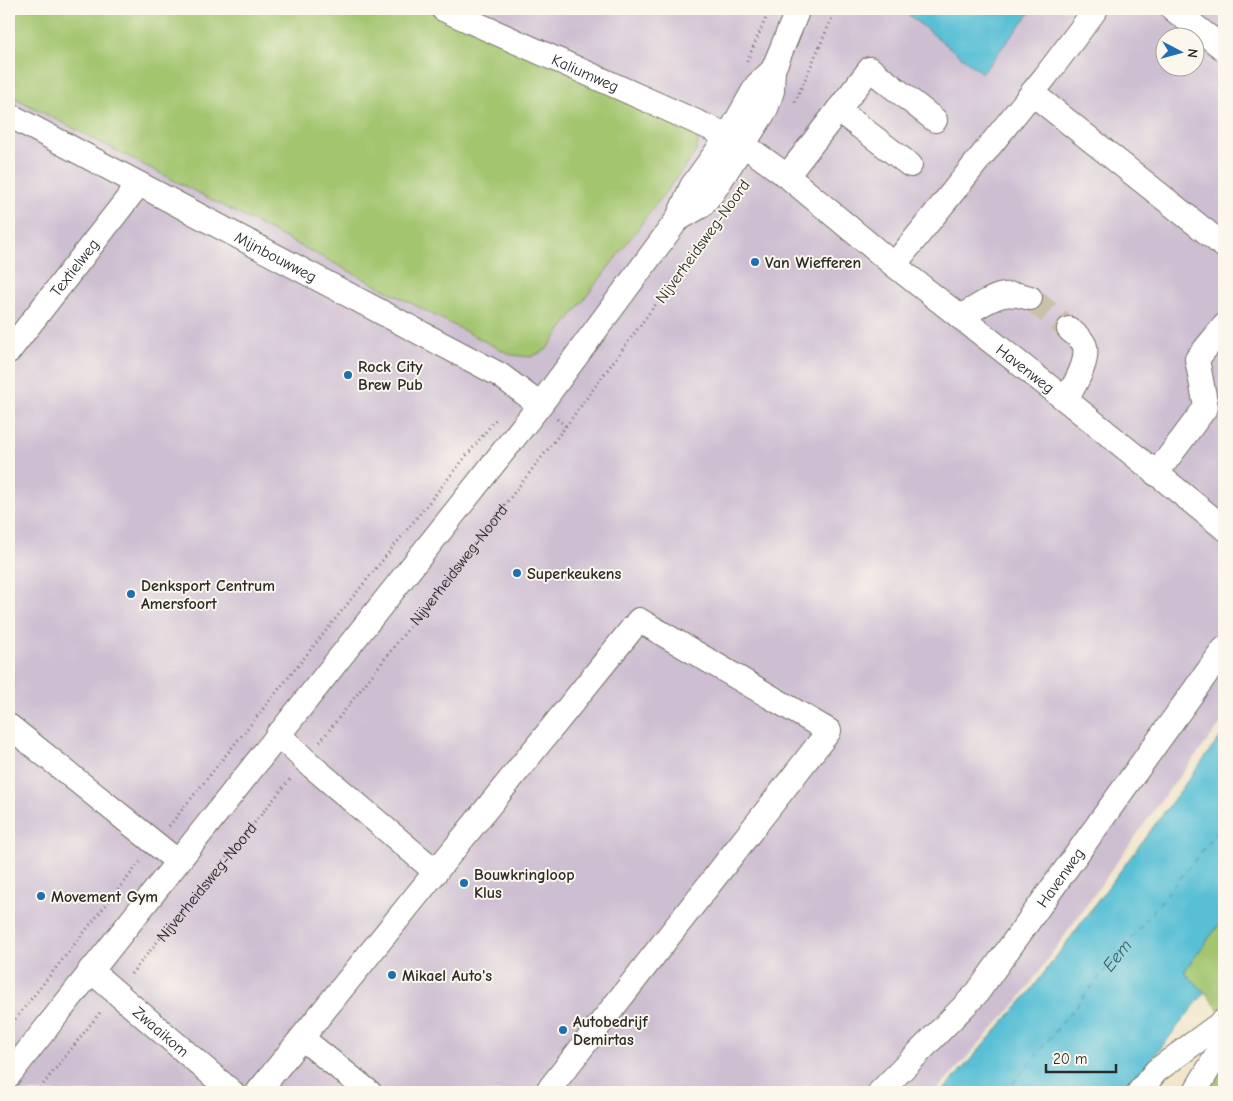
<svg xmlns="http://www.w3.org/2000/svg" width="1233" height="1101" viewBox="0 0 1233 1101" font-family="'Comic Neue',sans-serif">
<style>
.industrial{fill:#cebed2;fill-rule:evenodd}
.green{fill:#a3c56e;stroke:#67784c}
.water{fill:#58bfd5;stroke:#427580}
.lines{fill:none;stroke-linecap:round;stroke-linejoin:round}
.ferry{stroke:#3b5f66;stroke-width:1;stroke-dasharray:6 5;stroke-linecap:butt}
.minor-tunnel{stroke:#cac1ac;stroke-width:24;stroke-dasharray:24 12;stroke-linecap:butt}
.minor-casing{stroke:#716c63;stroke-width:26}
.path{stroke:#716c63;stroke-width:3;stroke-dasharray:1 4;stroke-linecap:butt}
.minor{stroke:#fff;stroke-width:24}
.poi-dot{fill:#1f6fb2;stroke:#fbf7ec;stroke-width:2}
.labels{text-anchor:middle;stroke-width:4;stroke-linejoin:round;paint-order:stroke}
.street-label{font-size:16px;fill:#2b2b2b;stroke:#fbf7ec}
.poi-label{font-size:16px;font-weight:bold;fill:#2b2b2b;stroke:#fbf7ec;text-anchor:start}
.water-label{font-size:18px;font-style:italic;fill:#3b5f66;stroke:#fbf7ec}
</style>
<rect width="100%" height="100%" fill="#fbf7ec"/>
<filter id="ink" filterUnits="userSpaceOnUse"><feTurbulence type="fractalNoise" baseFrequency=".02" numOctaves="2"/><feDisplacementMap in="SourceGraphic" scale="10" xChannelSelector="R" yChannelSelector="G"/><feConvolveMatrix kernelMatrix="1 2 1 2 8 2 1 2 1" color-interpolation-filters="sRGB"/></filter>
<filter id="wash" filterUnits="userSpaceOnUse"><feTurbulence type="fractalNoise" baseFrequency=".0096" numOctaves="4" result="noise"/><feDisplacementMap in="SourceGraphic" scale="20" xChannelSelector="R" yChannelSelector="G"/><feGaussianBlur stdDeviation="1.12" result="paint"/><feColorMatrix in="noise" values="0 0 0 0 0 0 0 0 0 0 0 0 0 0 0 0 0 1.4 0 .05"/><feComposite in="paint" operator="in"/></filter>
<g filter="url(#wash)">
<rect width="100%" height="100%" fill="#f2e6cc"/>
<path class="industrial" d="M9,9H901L982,73L1033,9H1224V720L1162,799L1018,1001L935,1092H9ZM1166,38H1196V68H1166Z"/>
<g class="green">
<path d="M9,9H426L693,127L699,139L695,153L546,350L531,357L511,355L9,95Z"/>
<path d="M1224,918V1007L1219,1010L1205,992L1185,973V970Z"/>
<path d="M1224,1059V1092H1204Z"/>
</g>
<g class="water">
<path d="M901,9H1033L982,73Z"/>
<path d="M1224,732V918L1185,970V973L1205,992L1126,1092H942L1029,993Z"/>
</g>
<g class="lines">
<path class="ferry" id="s1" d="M1006,1092L1224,824"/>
</g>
</g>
<g filter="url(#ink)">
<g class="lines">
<path class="minor-tunnel" d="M1030,298L1069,329"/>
<g class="minor-casing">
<g id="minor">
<path id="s4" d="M443,9L737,140L787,176L894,265L1066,400L1224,528"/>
<path d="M1173,9L1224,49"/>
<path d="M1032,93L1224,246"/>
<path d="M838,110L910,165"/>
<path id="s5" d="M9,115L500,375L540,405"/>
<path d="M787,176L870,69L935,120"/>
<path d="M677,220L701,206L713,192L766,109L772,91L773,70L798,9"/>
<path d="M894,265L1045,77L1096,9"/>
<path d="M960,317C986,303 1000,287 1030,298"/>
<path id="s6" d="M9,351L139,184"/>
<path d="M1066,400C1074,385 1088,364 1085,347C1084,340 1074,334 1069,329"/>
<path d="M1156,474L1206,407L1197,359L1224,326"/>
<path d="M9,726L177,861"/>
<path d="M278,734L306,761L436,872"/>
<path id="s7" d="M90,970L232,1092"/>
<path d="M303,1039L369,1092"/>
<path d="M9,1075L540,405L677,220L692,186L728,136L757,85L773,70"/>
<path d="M258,1092L639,620L829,731L547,1092"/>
<path id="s8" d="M880,1092L977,993L1224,649"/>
<path d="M1139,1092L1156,1071L1224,1021"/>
<path d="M1195,1092L1224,1043"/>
</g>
</g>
<g class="path">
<path d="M747,61L770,9"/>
<path d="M795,102L836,9"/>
<path d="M557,419L566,426"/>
<path id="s2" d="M320,742L566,426L712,228"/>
<path d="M169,826L496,419"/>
<path id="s3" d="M131,974L291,778"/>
<path d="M9,1027L140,862"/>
<path d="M37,1092L102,1010"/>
</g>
<use href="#minor" class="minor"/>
</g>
</g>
<g class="poi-dot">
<circle cx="755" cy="262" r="5"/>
<circle cx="348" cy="375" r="5"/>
<circle cx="517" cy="573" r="5"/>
<circle cx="131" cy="594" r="5"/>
<circle cx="464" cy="883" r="5"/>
<circle cx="41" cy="896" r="5"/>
<circle cx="392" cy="975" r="5"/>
<circle cx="563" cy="1030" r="5"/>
</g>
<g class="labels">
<g class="street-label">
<text dy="6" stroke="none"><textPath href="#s4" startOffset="156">Kaliumweg</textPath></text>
<text transform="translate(702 241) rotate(-54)" y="6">Nijverheidsweg-Noord</text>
<text dy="6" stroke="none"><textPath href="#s5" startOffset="302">Mijnbouwweg</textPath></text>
<text dy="6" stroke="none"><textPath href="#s6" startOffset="106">Textielweg</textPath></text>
<text dy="6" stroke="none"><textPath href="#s4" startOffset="690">Havenweg</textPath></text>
<text dy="6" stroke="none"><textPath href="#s2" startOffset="225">Nijverheidsweg-Noord</textPath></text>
<text dy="6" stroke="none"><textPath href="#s8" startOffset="281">Havenweg</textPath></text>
<text dy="6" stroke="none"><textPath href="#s3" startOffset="119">Nijverheidsweg-Noord</textPath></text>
<text dy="6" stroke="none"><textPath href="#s7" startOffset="94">Zwaaikom</textPath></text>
</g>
<g class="poi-label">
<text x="765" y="268">Van Wiefferen</text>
<text x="358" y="372">Rock City<tspan x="358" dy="18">Brew Pub</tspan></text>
<text x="527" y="579">Superkeukens</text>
<text x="141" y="591">Denksport Centrum<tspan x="141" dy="18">Amersfoort</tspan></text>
<text x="474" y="880">Bouwkringloop<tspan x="474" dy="18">Klus</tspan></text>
<text x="51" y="902">Movement Gym</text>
<text x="402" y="981">Mikael Auto's</text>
<text x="573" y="1027">Autobedrijf<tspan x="573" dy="18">Demirtas</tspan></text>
</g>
<g class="water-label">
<text dy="6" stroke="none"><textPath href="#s1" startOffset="176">Eem</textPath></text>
</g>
</g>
<rect width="1233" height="1101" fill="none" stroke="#fbf7ec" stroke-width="30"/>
<g transform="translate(1180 52) rotate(96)"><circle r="24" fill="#fbf7ec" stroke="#a8a59f"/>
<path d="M0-4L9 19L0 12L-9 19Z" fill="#1f6fb2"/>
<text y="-8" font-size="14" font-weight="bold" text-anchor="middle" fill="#2b2b2b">N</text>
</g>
<path d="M1046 1064v8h70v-8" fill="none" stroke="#2b2b2b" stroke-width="2.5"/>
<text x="1053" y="1064" font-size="15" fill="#2b2b2b" stroke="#fbf7ec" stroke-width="4" paint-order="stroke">20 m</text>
</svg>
